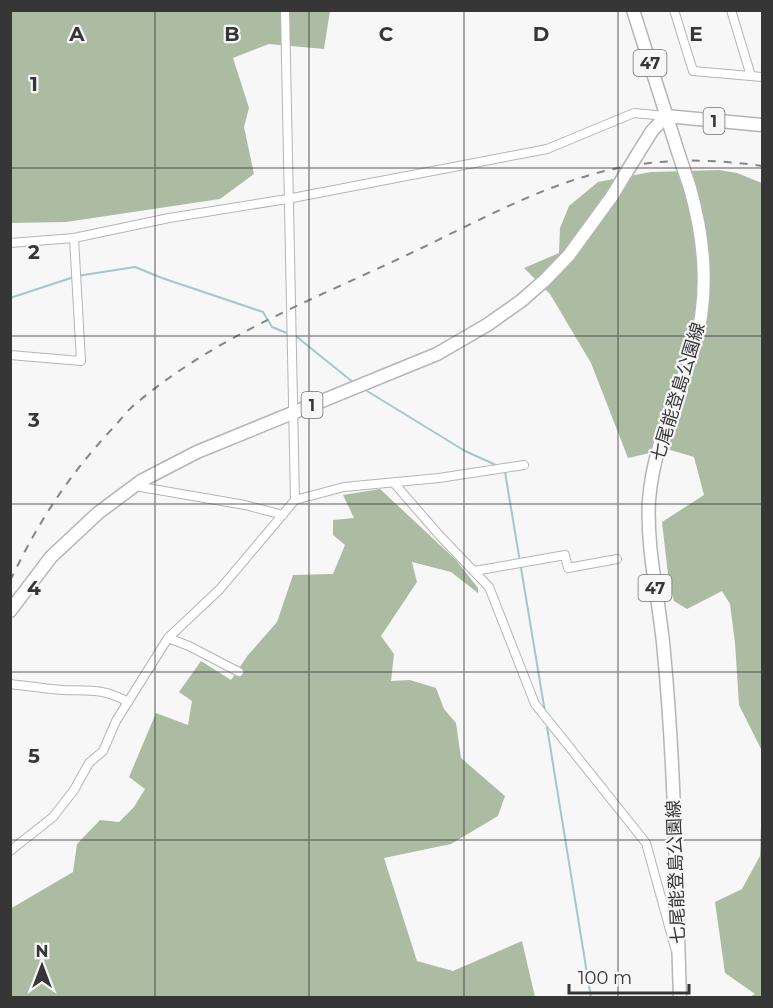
<svg xmlns="http://www.w3.org/2000/svg" width="773" height="1008" viewBox="0 0 773 1008" font-family="Montserrat,'Noto Sans JP',sans-serif">
<style>
.forest{fill:#acbca2}
.lines{fill:none;stroke-linecap:round;stroke-linejoin:round}
.stream{stroke:#a2c8cd;stroke-width:2}
.street-casing{stroke:#b5b5b6;stroke-width:10}
.primary-casing{stroke:#b5b5b6;stroke-width:15}
.street{stroke:#fff;stroke-width:8}
.primary{stroke:#fff;stroke-width:12}
.rail{stroke:#858586;stroke-width:2;stroke-dasharray:8 8;stroke-linecap:butt}
.primary-bridge-casing{stroke:#b5b5b6;stroke-width:15;stroke-linecap:butt}
.primary-bridge{stroke:#fff;stroke-width:12}
.grid{fill:none;stroke:#363637;stroke-width:1.5;stroke-opacity:0.55}
.labels{text-anchor:middle;stroke-width:4.5;stroke-linejoin:round;paint-order:stroke}
.shield{fill:#f7f7f8;stroke:#707071;stroke-width:1.5}
.shield-label{font-size:16px;font-weight:bold;fill:#363637}
.street-label{font-size:18px;fill:#363637;stroke:#f7f7f8}
.grid-label{font-size:20px;text-anchor:middle;font-weight:bold;fill:#363637;stroke:#f7f7f8;stroke-width:4.5;stroke-linejoin:round;paint-order:stroke}
</style>
<rect width="100%" height="100%" fill="#f7f7f8"/>
<g class="forest">
<path d="M10,11H330L324,49L269,44L233,58L249,108L244,127L254,174L220,199L66,222L11,223Z"/>
<path d="M719,170L737,173L762,183V751L739,705L735,643L730,604L722,591L687,609L674,601L669,583L662,522L704,495L694,457L667,449L628,458L591,363L550,294L524,268L559,253L560,228L569,206L598,182L651,172Z"/>
<path d="M380,489L456,560L478,588V593L451,572L412,562L417,582L381,636L394,654L391,681L410,680L436,688L444,709L456,723L461,758L505,796L498,816L451,844L384,858L417,961L453,971L522,941L535,997H11L10,909L73,872L77,844L100,820L119,822L134,807L145,789L129,777L156,713L188,725L192,701L179,692L201,661L231,680L248,655L277,622L293,575L333,574L345,545L333,535V520L354,518L343,495Z"/>
<path d="M762,795V997H750L755,994L725,973L715,902L742,889L760,856Z"/>
</g>
<g class="lines">
<g class="stream">
<path d="M10,298L77,276L135,267L162,278L263,312L272,327L297,337L354,383"/>
<path d="M367,391L465,451L496,465"/>
<path d="M505,472L545,712"/>
<path d="M547,727L591,998"/>
</g>
<g class="street-casing">
<g id="street">
<path d="M285,10L295,500"/>
<path d="M674,10L693,71L762,77"/>
<path d="M731,10L751,76"/>
<path d="M10,243L74,238L169,218L287,199L547,149L634,113L666,116"/>
<path d="M10,355L81,361L74,238"/>
<path d="M394,483L440,536L489,587L535,704L646,843L675,948"/>
<path d="M135,486L245,505L283,515"/>
<path d="M475,571L565,555L568,568L617,559"/>
<path d="M168,638L189,646L239,672"/>
<path d="M10,684C28,686 46,689 63,690C90,691 103,688 128,702"/>
<path d="M10,851L53,817L74,790L89,763L103,751L116,721L168,638L220,589L295,500L344,487L439,478L524,465"/>
</g>
</g>
<g class="primary-casing">
<g id="primary">
<path d="M633,10L678,152"/>
<path d="M637,155L652,131L666,116L762,125"/>
<path d="M10,611L51,557L98,513L141,481L197,452L437,354L487,325L521,301L545,280L569,255L612,196"/>
<path d="M680,998C676,883 675,768 664,653C660,602 646,551 649,500C652,461 666,423 679,386C684,374 691,361 694,348C710,295 705,241 690,188"/>
</g>
</g>
<use href="#street" class="street"/>
<use href="#primary" class="primary"/>
<path class="rail" d="M10,581C39,521 66,479 111,430C120,421 128,409 139,401C218,335 317,298 409,254C477,222 545,183 618,168C667,158 714,159 762,166"/>
<g class="primary-bridge-casing">
<g id="primary-bridge">
<path d="M678,152L690,188"/>
<path d="M612,196L637,155"/>
</g>
</g>
<use href="#primary-bridge" class="primary-bridge"/>
</g>
<path class="grid" d="M155,10V998M309,10V998M464,10V998M618,10V998M10,168H762M10,336H762M10,504H762M10,672H762M10,840H762"/>
<g class="labels">
<g class="shield">
<rect x="633.5" y="50" width="33" height="26" rx="4.5"/>
<rect x="703.5" y="108" width="21" height="26" rx="4.5"/>
<rect x="301.5" y="392" width="21" height="26" rx="4.5"/>
<rect x="638.5" y="575" width="33" height="26" rx="4.5"/>
</g>
<g class="shield-label">
<text x="650" y="69">47</text>
<text x="714" y="127">1</text>
<text x="312" y="411">1</text>
<text x="655" y="594">47</text>
</g>
<g class="street-label">
<text transform="translate(678 392) rotate(-73)" y="6">七尾能登島公園線</text>
<text transform="translate(676 872) rotate(-92)" y="6">七尾能登島公園線</text>
</g>
</g>
<g class="grid-label">
<text x="77" y="41">A</text>
<text x="232" y="41">B</text>
<text x="386" y="41">C</text>
<text x="541" y="41">D</text>
<text x="696" y="41">E</text>
<text x="34" y="91">1</text>
<text x="34" y="259">2</text>
<text x="34" y="427">3</text>
<text x="34" y="595">4</text>
<text x="34" y="763">5</text>
</g>
<rect width="773" height="1008" fill="none" stroke="#363637" stroke-width="24"/>
<g transform="translate(42 966)" stroke="#f7f7f8" stroke-width="4.5" paint-order="stroke">
<path d="M0-4.5L10 22L0 15L-10 22Z" fill="#363637"/>
<text y="-9" font-size="16" font-weight="bold" text-anchor="middle" fill="#363637">N</text>
</g>
<path d="M569 984v9h120v-9" fill="none" stroke="#363637" stroke-width="3"/>
<text x="578" y="984" font-size="18" fill="#363637" stroke="#f7f7f8" stroke-width="4.5" paint-order="stroke">100 m</text>
</svg>
